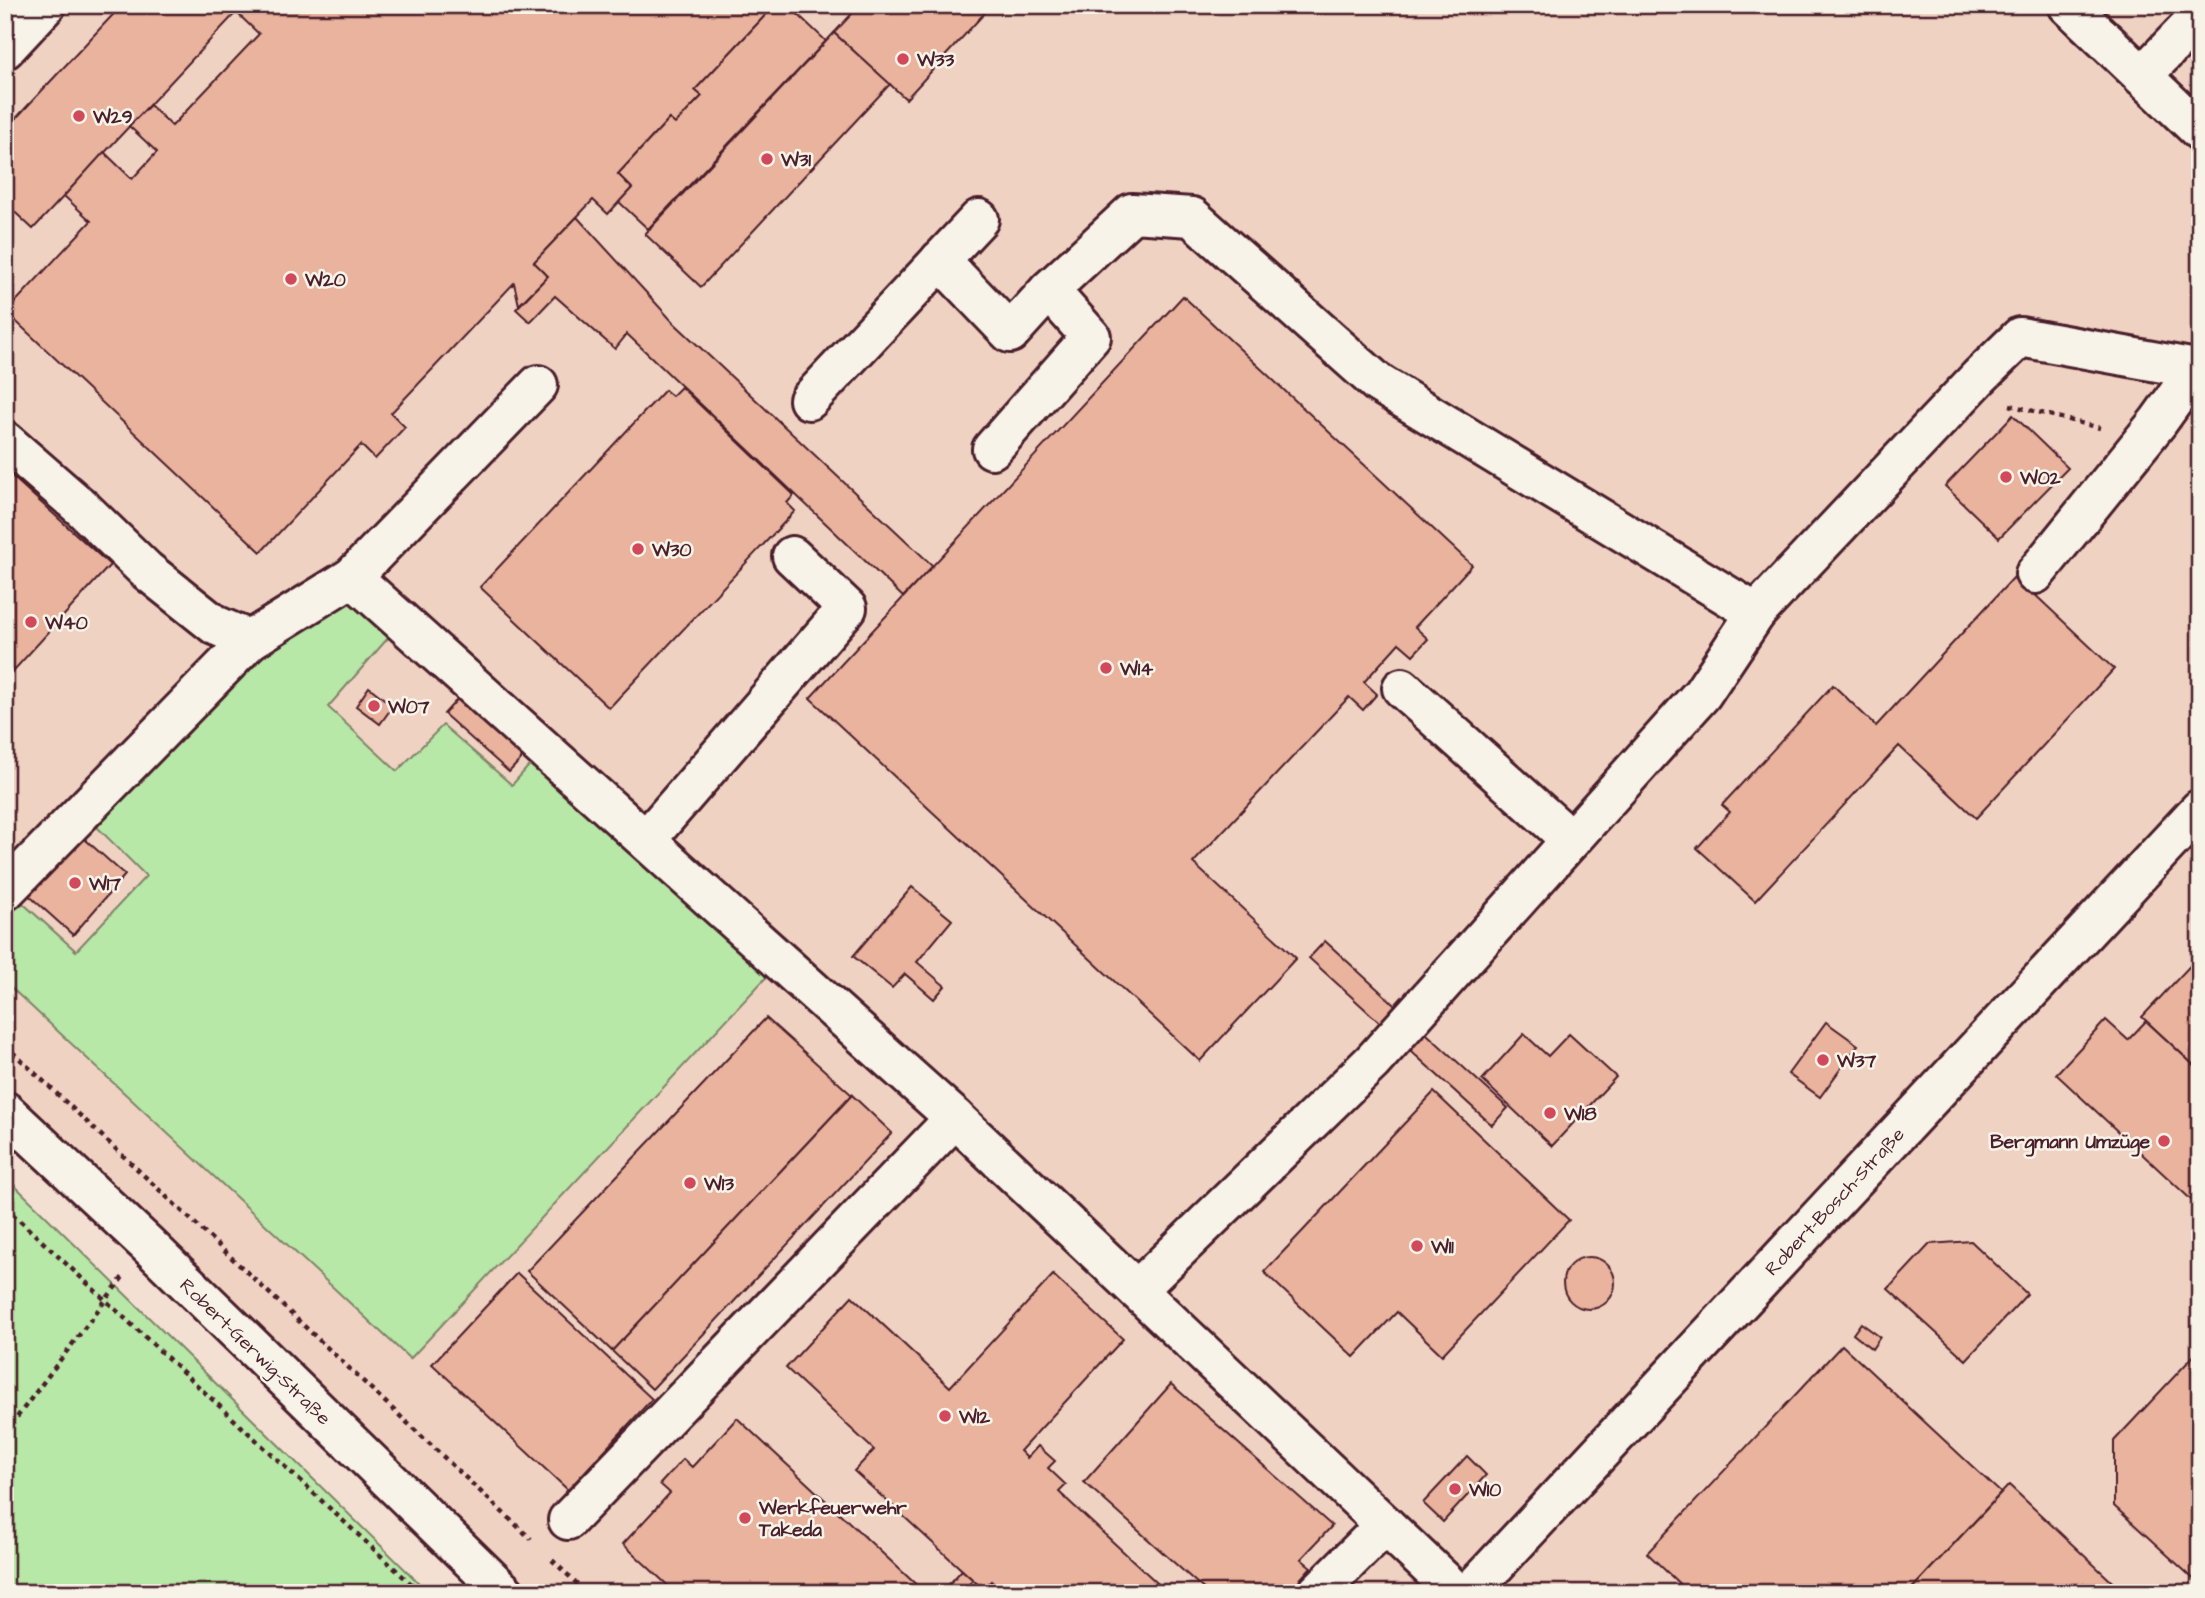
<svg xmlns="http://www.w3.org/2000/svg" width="2205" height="1598" viewBox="0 0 2205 1598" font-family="'Architects Daughter',sans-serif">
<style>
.built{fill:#f0d2c2}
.green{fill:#b7e8a7;stroke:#808469;stroke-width:2}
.building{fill:#e9b39d;stroke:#4a1f2b;stroke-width:2}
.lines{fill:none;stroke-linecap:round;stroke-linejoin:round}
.minor-casing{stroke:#4a1f2b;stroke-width:44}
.path{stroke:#4a1f2b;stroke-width:4.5;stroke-dasharray:5 5;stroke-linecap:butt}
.minor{stroke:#f7f3e8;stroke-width:38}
.poi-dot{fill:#d1495b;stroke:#f7f3e8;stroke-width:2.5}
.labels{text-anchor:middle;stroke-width:5;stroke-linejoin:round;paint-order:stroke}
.poi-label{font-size:19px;font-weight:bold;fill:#4a1f2b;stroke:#f7f3e8;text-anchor:start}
.street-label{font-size:19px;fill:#4a1f2b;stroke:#f7f3e8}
</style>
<rect width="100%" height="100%" fill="#f3e0d2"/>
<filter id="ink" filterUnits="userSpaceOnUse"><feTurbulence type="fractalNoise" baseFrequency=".0143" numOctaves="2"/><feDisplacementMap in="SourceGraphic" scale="14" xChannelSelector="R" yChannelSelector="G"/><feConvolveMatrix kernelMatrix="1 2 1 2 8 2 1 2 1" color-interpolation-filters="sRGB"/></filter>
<g filter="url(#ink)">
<path class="built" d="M5,5H2200V1593H482L5,1140Z"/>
<g class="green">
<path d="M348,589L395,630L328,707L397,771L443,725L512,785L534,760L772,971L410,1359L5,982V912L18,899L76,951L146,876L88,818L248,651Z"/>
<path d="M5,1176L429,1593H5Z"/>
</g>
<g class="building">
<path d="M122,5H243L33,229L5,203V130Z"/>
<path d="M243,5H281L284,8L286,5H775L695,90L702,96L675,124L669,119L618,174L632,188L608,214L593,200L534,262L548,276L519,305L514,283L391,413L405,427L375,459L361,445L261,552L6,312L91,221L64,196L104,152L132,179L157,152L129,126L150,105L172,126L259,34L236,12Z"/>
<path d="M775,5H788L826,41L648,229L619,202L632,188L618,174L669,119L675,124L702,96L695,90Z"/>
<path d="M860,5H992L906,99L834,33Z"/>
<path d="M834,33L890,84L701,287L645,234Z"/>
<path d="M577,217L673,322L933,566L903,597L627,334L615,349L555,296L530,322L516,309L548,276L534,262Z"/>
<path d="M1183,296L1472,565L1415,627L1428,639L1413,655L1399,643L1364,682L1377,694L1363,710L1349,697L1193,863L1296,958L1200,1061L810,698Z"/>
<path d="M681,387L794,495L787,503L795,511L609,708L480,587L665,390L672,396Z"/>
<path d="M2013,415L2068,468L1999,538L1945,486Z"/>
<path d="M5,470L110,565L5,680Z"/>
<path d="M2015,576L2114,669L1976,818L1899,746L1755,901L1697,848L1730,812L1722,805L1833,685L1876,726Z"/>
<path d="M369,687L393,706L380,724L356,706Z"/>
<path d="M463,693L528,752L509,772L444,714Z"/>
<path d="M78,833L125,875L73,935L25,892Z"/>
<path d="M912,887L952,920L917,962L945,986L934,999L905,974L892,988L853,956Z"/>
<path d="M1325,941L1508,1108L1492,1125L1309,958Z"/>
<path d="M2200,955V1071L2142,1017Z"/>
<path d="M766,1018L852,1095L612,1351L527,1271Z"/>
<path d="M2106,1020L2128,1040L2146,1021L2200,1071V1208L2056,1074Z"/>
<path d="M1826,1022L1858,1045L1820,1097L1788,1074Z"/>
<path d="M1524,1034L1548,1056L1569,1034L1616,1077L1552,1146L1482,1080Z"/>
<path d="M1434,1092L1569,1220L1442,1355L1397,1312L1354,1357L1264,1272Z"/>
<path d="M852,1095L892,1133L652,1389L612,1351Z"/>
<path d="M1971,1241L2027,1294L1966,1360L1888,1289L1930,1244Z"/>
<circle cx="1589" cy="1283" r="26"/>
<path d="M517,1273L652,1399L568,1490L432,1364Z"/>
<path d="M1053,1275L1123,1339L1020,1451L1027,1458L1038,1446L1055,1461L1048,1468L1066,1485L1059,1492L1168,1593H1003L991,1581L983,1589L854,1471L874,1450L786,1368L852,1296L950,1387Z"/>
<path d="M1861,1323L1880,1337L1872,1349L1853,1334Z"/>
<path d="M1842,1345L2001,1493L1908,1593H1689L1647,1553Z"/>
<path d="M2200,1349V1585L2114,1506V1441Z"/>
<path d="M1171,1384L1332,1526L1301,1559L1311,1567L1288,1593H1208L1084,1482Z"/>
<path d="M737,1418L923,1591L925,1593H676L623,1544L670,1493L660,1484L683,1459L692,1467Z"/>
<path d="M1467,1456L1486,1475L1443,1522L1423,1503Z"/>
<path d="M2009,1485L2124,1593H1908Z"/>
<path d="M962,1570L973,1580L961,1593H941Z"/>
</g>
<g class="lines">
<g class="minor-casing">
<g id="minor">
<path d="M2068,5L2200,131"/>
<path d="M5,49L46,5"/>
<path d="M2142,76L2200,16"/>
<path d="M940,260L1010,333L1049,290L1091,337L992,449"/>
<path d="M1049,290L1132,213L1192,217L1378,383L1756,613"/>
<path d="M809,400L979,219"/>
<path d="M5,441L82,508L146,570L215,625L250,640L352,577L538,385"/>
<path d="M2035,574L2158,422L2196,369"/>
<path d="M352,577L955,1118L1457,1593"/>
<path d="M1402,688L1571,840"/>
<path d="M646,840L847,608L792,556"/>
<path d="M5,891L250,640"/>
<path d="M5,1111L147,1244L505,1593"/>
<path d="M1137,1290L1372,1062L1702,694L1756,613L1979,377L2020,337L2196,369L2200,365"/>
<path d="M568,1520L955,1118"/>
<path d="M1317,1593L1385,1525"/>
<path d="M1469,1593L2200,809"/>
</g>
</g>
<g class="path">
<path d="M2010,405L2100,428"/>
<path d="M5,1045L531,1539"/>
<path d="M5,1207L421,1593"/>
<path d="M5,1433L123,1277"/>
<path d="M552,1560L587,1593"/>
</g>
<use href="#minor" class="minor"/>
</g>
</g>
<g class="poi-dot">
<circle cx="903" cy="59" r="7"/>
<circle cx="79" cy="116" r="7"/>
<circle cx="767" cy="159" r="7"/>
<circle cx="291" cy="279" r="7"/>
<circle cx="2006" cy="477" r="7"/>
<circle cx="638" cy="549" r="7"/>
<circle cx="31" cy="622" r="7"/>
<circle cx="1106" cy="668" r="7"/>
<circle cx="374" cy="706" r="7"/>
<circle cx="75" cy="883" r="7"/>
<circle cx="1823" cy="1060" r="7"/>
<circle cx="1550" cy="1113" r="7"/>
<circle cx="2164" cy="1141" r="7"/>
<circle cx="690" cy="1183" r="7"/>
<circle cx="1417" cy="1246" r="7"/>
<circle cx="945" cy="1416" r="7"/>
<circle cx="1455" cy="1489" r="7"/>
<circle cx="745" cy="1518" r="7"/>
</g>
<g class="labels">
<g class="poi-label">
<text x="917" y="66">W33</text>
<text x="93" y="123">W29</text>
<text x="781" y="166">W31</text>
<text x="305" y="286">W20</text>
<text x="2020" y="484">W02</text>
<text x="652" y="556">W30</text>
<text x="45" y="629">W40</text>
<text x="1120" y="675">W14</text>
<text x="388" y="713">W07</text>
<text x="89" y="890">W17</text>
<text x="1837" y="1067">W37</text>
<text x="1564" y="1120">W18</text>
<text x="2150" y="1148" text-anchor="end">Bergmann Umzüge</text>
<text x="704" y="1190">W13</text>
<text x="1431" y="1253">W11</text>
<text x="959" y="1423">W12</text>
<text x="1469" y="1496">W10</text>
<text x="759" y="1514">Werkfeuerwehr<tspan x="759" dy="22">Takeda</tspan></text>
</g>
<g class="street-label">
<text transform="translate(1834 1201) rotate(-47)" y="7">Robert-Bosch-Straße</text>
<text transform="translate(256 1351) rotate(44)" y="7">Robert-Gerwig-Straße</text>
</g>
</g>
<rect width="2205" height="1598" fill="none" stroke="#f7f3e8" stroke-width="28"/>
<rect x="14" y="14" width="2177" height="1570" fill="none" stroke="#4a1f2b" stroke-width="2.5" filter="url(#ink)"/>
</svg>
